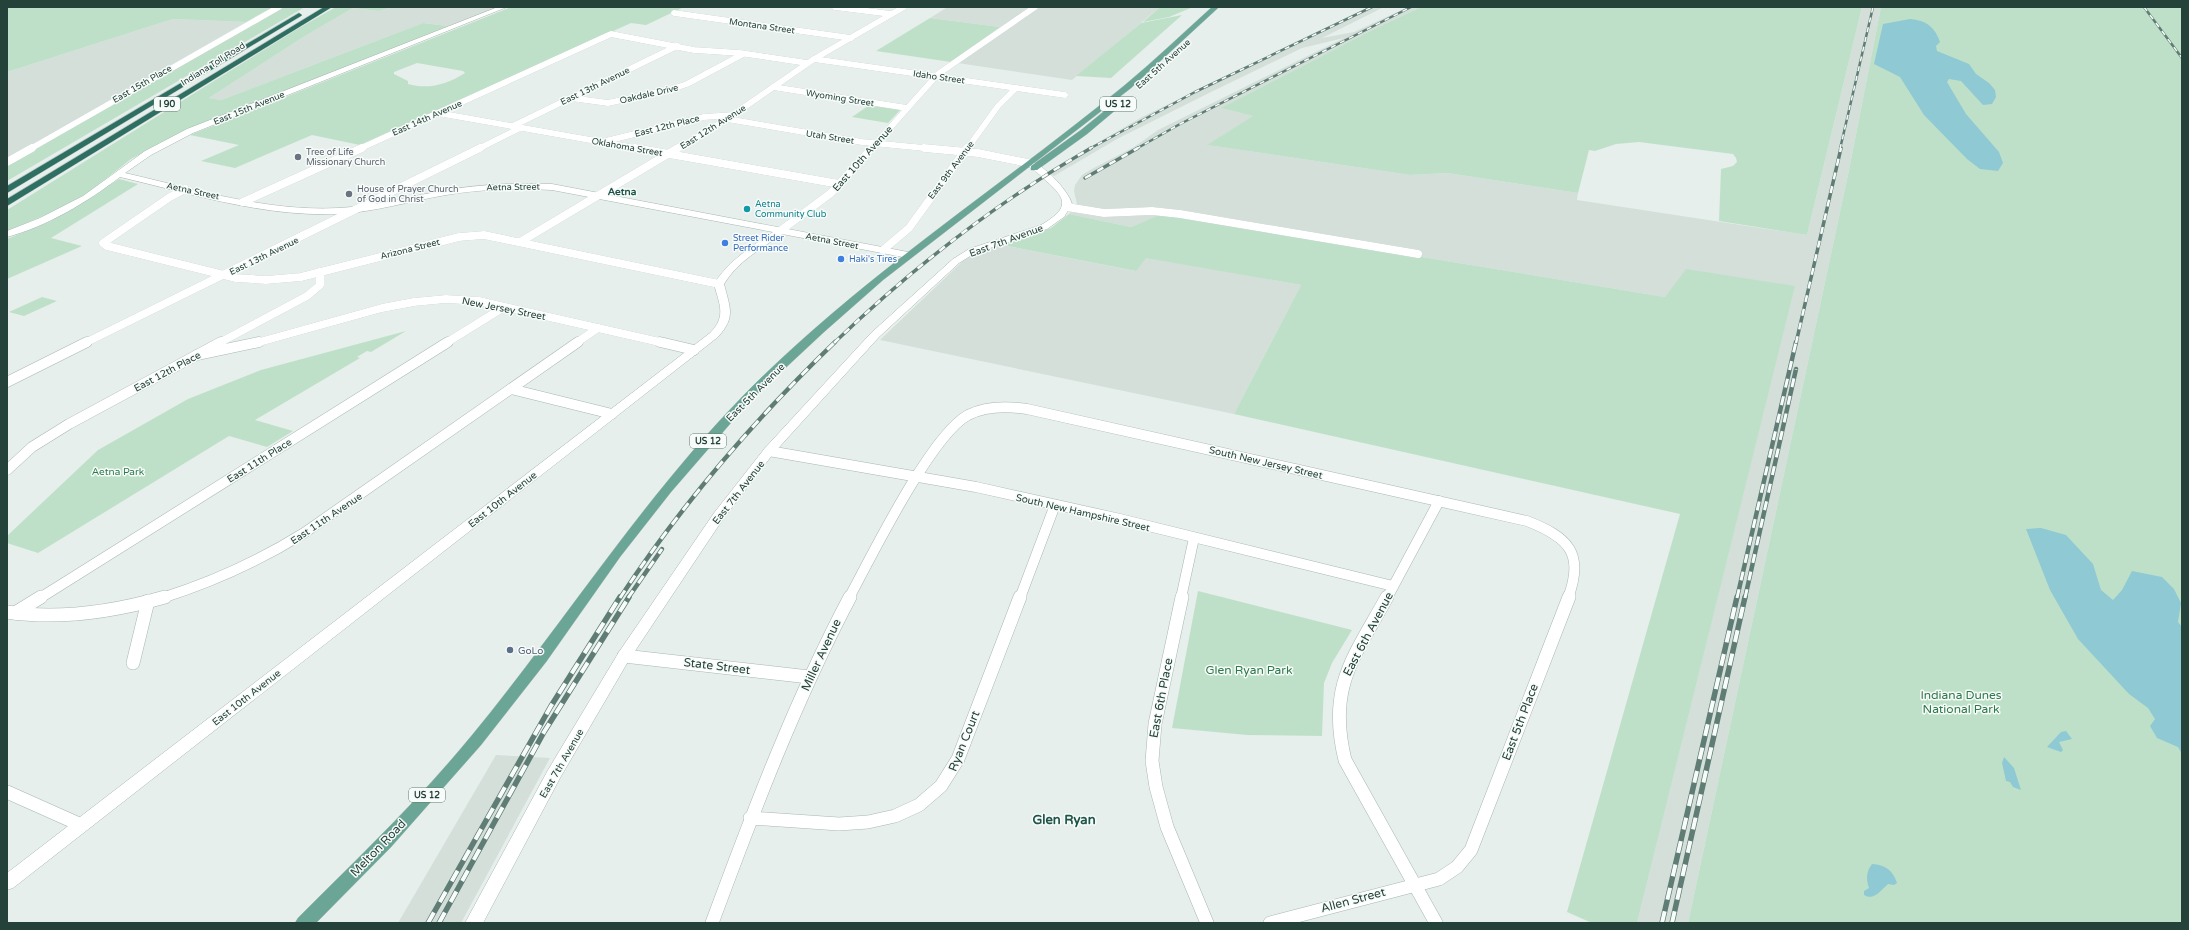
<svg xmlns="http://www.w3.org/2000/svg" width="2189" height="930" viewBox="0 0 2189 930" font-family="'Varela Round',sans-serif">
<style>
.built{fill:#d4dfda}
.green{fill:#bfe0c8;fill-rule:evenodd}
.water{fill:#8ec9d4}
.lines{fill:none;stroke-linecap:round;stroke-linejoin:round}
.minor-far3-casing{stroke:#a8b8b2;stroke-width:6}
.minor-far2-casing{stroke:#a8b8b2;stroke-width:8}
.minor-far1-casing{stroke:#a8b8b2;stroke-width:11}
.minor-casing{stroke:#a8b8b2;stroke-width:14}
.tertiary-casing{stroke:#a8b8b2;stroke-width:1}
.primary-casing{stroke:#c2cac8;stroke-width:1}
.motorway-casing{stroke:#c2cac8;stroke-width:1}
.minor-far3{stroke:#fff;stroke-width:6}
.minor-far2{stroke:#fff;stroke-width:8}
.minor-far1{stroke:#fff;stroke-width:10}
.minor{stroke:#fff;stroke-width:13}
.tertiary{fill:#fff;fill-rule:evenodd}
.primary{fill:#6aa596;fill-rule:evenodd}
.motorway{fill:#2f6f62;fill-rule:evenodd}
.rail-far3-casing{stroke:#5f7d75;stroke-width:2.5}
.rail-far2-casing{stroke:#5f7d75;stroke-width:3.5}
.rail-far1-casing{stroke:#5f7d75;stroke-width:4.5}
.rail-casing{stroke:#5f7d75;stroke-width:5.5}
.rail-far3{stroke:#f7fbf9;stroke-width:1.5;stroke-dasharray:5;stroke-linecap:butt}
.rail-far2{stroke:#f7fbf9;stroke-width:2.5;stroke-dasharray:7;stroke-linecap:butt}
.rail-far1{stroke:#f7fbf9;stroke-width:3;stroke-dasharray:9;stroke-linecap:butt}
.rail{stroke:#f7fbf9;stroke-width:4;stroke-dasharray:12;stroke-linecap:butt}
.worship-dot{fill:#6b7280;stroke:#f7fbf9;stroke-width:1.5}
.culture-dot{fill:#0f9aa8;stroke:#f7fbf9;stroke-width:1.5}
.shop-dot{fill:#3f7fe0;stroke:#f7fbf9;stroke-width:1.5}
.service-dot{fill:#5c6f8a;stroke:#f7fbf9;stroke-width:1.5}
.labels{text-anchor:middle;stroke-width:3;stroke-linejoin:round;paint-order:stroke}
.far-street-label{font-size:9px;fill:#24423a;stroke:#f7fbf9}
.shield{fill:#f7fbf9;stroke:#637a73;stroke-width:1}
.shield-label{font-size:9px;font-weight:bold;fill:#24423a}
.far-worship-label{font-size:9px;fill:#5b616d;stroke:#f7fbf9;text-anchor:start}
.far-culture-label{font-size:9px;fill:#0d838f;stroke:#f7fbf9;text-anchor:start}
.far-shop-label{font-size:9px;fill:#366cbe;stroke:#f7fbf9;text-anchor:start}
.street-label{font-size:10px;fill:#24423a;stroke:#f7fbf9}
.far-quarter-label{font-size:10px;font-weight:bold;fill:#1f5548;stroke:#f7fbf9}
.park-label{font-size:10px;fill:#2d7a4b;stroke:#f7fbf9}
.service-label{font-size:10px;fill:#4e5e75;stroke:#f7fbf9;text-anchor:start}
.near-street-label{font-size:12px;fill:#24423a;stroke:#f7fbf9}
.near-park-label{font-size:12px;fill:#2d7a4b;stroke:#f7fbf9}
.near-neighbourhood-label{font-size:13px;font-weight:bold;fill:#1f5548;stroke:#f7fbf9}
</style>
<rect width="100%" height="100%" fill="#e6efeb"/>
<g class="built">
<path d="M391,7H498L448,26L423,23L221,100L209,98L305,36L353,8L379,11Z"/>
<path d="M944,7H1160L1072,80L951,62L1000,27L930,18L946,8Z"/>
<path d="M1369,7H1384L1322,38L1354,32L1408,7H1421L1370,31L1222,108L1254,116L1208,145L1410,175L1447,173L1578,193L1577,200L1807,235L1862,7H1881L1849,170L1688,923H1637L1794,286L1665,297L1161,214L1131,227L1069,214L1077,204L1074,191L1075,185L1082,175L1090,170L1134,147L1158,130L1344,38L1302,48L1213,91L1117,139L1054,176L1047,172L1142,117Z"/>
<path d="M173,19L246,22L7,159V72Z"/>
<path d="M1002,245L1135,271L1145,257L1301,285L1234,414L880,340L965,259L978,252Z"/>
<path d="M496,755L550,758L461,923H398Z"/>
</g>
<g class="green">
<path d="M7,7H273L246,22L173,19L7,72Z"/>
<path d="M283,7H305L7,181V166L263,16Z"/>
<path d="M336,7H391L379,11L353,8L305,36L209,98L221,100L423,23L448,26L191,128L131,159L84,196L50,213L7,231V210L299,28Z"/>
<path d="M511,7H684L646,25L631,23L360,145L312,135L235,168L201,161L239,145L190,135ZM417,63L463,71L465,73C448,84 428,90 408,84V81L394,74V72Z"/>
<path d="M1160,7H1193L1169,17L1143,22Z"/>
<path d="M1421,7H1862L1807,235L1719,221L1721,169L1733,166L1737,162L1736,158L1733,154L1639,142L1616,144L1595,151L1589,150L1578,193L1447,173L1410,175L1207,145L1253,116L1221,108L1370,31Z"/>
<path d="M1881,7H2182V923H1688L1849,170Z"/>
<path d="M1182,15L1111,78L1076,76L1141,23Z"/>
<path d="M930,18L1000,27L951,62L876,51Z"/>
<path d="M871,104L902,108L888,123L852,117Z"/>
<path d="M119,179L138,184L51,238L82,246L7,279V239L51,221Z"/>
<path d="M1069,214L1131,227L1161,214L1665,297L1686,269L1795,286L1637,923H1592L1567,912L1680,514L1234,414L1301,285L1146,258L1136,271L1002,245L1051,228Z"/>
<path d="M42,297L57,301L24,316L9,312Z"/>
<path d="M406,331L371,352L367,351L357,357L360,358L255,420L293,431L267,447L229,436L38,553L7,543V536L98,450L188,399L261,370Z"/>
<path d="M1198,591L1352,630L1332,663L1324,683L1322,736L1247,735L1172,728Z"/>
</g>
<g class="water">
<path d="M1910,19C1926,20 1935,27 1940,42L1936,46L1937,51L1969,64L1976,74L1989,83L1995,90L1996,97L1992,104L1983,105L1961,81L1949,79L1947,82L1966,114L1999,152L2003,163L1998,171L1980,169L1967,159L1924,115L1900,77L1874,64L1883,24Z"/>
<path d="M2041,528L2066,535L2093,564L2101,590L2113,600L2122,590L2132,571L2162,577L2174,589L2181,603L2178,622L2182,627V754L2178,747L2157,738L2150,726L2155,719L2148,708L2129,694L2078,639L2050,590L2026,529Z"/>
<path d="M2066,731L2072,739L2059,742L2063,750L2061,752L2047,747L2061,732Z"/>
<path d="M2004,757L2014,768L2021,790L2013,787L2010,782L2006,781L2002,763Z"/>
<path d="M1872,864C1885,865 1893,870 1897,883L1894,885L1888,884C1880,891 1874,901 1864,895V891L1869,888C1866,879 1866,872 1872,864Z"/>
</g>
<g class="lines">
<g class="minor-far3-casing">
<g id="minor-far3">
<path d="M835,7L891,14"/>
<path d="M674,13L851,38"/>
<path d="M814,59L1065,95"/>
<path d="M773,87L907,108"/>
<path d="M571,98L608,103L672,89L687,84L743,54"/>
<path d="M438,113L641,149"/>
<path d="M727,119L862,142L935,149"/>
<path d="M513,126L677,46"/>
<path d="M606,141L704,117L733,115"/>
<path d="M30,149L279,7"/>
<path d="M359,149L611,34L694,50L740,53L807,63"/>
<path d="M478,149L520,128"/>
<path d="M677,149L727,119L814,59L904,7"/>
<path d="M871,149L938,74L1035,7"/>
<path d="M967,149L998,106L1016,88"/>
</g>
</g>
<g class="minor-far2-casing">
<g id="minor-far2">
<path d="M635,148L839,184"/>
<path d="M924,148L978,153L1028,163"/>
<path d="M7,162L32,148"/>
<path d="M185,189L170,197L103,243L107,246L236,278L266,280L301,277L459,237L484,235L719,284"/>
<path d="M243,202L362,148"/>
<path d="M1067,207L1104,213L1152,211L1180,214L1418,254"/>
<path d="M780,231L831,193L872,148"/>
<path d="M520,242L678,148"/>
<path d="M883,250L909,228L967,148"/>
<path d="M85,343L480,148"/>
<path d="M219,343L307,296L320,285V272"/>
<path d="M256,343L382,308L414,302L446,299L479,301L664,343"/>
<path d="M446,343L504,307"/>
<path d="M576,343L598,328"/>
</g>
</g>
<g class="minor-far1-casing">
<g id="minor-far1">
<path d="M660,342L694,350"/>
<path d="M197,355L259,342"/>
<path d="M7,382L87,342"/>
<path d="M511,389L612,414"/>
<path d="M769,451L976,487L1120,519L1393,586"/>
<path d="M7,470L32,447L69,424L221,342"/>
<path d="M40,598L448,342"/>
<path d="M162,598C213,582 259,561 304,533L578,342"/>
<path d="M849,598C871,557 931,435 968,415C986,406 1007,406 1027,409L1527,521C1568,537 1585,553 1568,598"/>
<path d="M1020,598L1055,505"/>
<path d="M1181,598L1194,538"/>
<path d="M1387,598L1439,501"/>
</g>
</g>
<g class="minor-casing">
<g id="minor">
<path d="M1182,597L1155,724L1152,761L1156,787L1167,827L1207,923"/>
<path d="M1387,597C1354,657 1327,687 1345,760L1436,923"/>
<path d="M7,612C59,620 116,611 165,597"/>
<path d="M15,613L41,597"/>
<path d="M624,656L809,677"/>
<path d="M133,663L148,601"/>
<path d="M7,792L81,825"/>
<path d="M750,818L839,824L868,822L895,816L919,805L941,786L958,759L1020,597"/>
<path d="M712,923C753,812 795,701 850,597"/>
<path d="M1270,923L1439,879L1457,867L1471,850L1569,597"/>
</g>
</g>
<g class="tertiary-casing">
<g id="tertiary">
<path d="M498,7H507L193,133L151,155L125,173C195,189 267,212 339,208C376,206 411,196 447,190C481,184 517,183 552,184L908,252L913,255L908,258L782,234C762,248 737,262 724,284C730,308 736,317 718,337L13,888L7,890V873L710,333C727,316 719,304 714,284C728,261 751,247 773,232L552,190C517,188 481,189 446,195C410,201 375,212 338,214C264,217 192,194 120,177C87,202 48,226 7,237V231L40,218L83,196L145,151L187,129Z"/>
<path d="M1025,161C1039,158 1069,191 1072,204L1064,217L1047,229L975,253L959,263L879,337L773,454L723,519L629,660L560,778L483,923H465L548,770L619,652L714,513L765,448L871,333L953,259L969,249L1041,225C1068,209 1069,200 1045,180C1039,174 1033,168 1025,165Z"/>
</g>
</g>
<g class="primary-casing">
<g id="primary">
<path d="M1212,7H1219L1131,88L883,280L824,332L749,402L671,492L620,557L546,662L481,745L391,847L316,923H295L298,918C358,858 420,799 473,734C564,623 641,501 741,398C857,279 997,190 1125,85C1155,60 1183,33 1212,7Z"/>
<path d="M1118,100L1125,102L1087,134L1037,170H1031V166L1081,130Z"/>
</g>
</g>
<g class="motorway-casing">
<g id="motorway">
<path d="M324,7H332L7,206V199Z"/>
<path d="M299,13L302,15L301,16L7,193V186Z"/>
</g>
</g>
<use href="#minor-far3" class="minor-far3"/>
<use href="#minor-far2" class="minor-far2"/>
<use href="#minor-far1" class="minor-far1"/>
<use href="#minor" class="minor"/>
<use href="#tertiary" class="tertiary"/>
<use href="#primary" class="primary"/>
<use href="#motorway" class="motorway"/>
<g class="rail-far3-casing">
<g id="rail-far3">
<path d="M2144,7L2182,58"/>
<path d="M1089,149L1195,92L1372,7"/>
<path d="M1136,149L1180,124L1411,7"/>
<path d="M1840,149L1873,7"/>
</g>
</g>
<g class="rail-far2-casing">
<g id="rail-far2">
<path d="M1085,178L1138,148"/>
<path d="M834,343C912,268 997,202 1091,148"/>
<path d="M1796,343L1841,148"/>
</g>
</g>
<g class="rail-far1-casing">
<g id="rail-far1">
<path d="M620,598C681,505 755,419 835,342"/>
<path d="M628,598L662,549"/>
<path d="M1737,598L1796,342"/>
<path d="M1745,598L1796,369"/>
</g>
</g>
<g class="rail-casing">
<g id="rail">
<path d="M428,923L551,706L620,597"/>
<path d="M439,923L544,732L629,597"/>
<path d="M1662,923L1737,597"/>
<path d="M1672,923L1745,597"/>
</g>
</g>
<use href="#rail-far3" class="rail-far3"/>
<use href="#rail-far2" class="rail-far2"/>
<use href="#rail-far1" class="rail-far1"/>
<use href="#rail" class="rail"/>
</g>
<g class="worship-dot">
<circle cx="298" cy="157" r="4"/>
<circle cx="349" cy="194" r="4"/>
</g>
<circle class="culture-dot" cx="747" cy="209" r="4"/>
<g class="shop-dot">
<circle cx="725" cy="243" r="4"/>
<circle cx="841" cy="259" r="4"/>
</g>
<circle class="service-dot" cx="510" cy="650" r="4"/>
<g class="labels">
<g class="far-street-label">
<text transform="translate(762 26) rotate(8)" y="3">Montana Street</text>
<text transform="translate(213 64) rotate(-32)" y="3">Indiana Toll Road</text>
<text transform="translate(1163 64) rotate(-42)" y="3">East 5th Avenue</text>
<text transform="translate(939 77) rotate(8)" y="3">Idaho Street</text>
<text transform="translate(142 84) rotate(-30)" y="3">East 15th Place</text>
<text transform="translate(595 86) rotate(-26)" y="3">East 13th Avenue</text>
<text transform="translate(649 94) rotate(-13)" y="3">Oakdale Drive</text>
<text transform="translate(840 98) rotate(9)" y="3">Wyoming Street</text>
<text transform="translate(249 108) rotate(-22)" y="3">East 15th Avenue</text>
<text transform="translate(427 118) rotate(-24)" y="3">East 14th Avenue</text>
<text transform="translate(667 126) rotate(-14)" y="3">East 12th Place</text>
<text transform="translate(713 127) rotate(-32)" y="3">East 12th Avenue</text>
<text transform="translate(830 137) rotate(9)" y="3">Utah Street</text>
<text transform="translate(627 147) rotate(10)" y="3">Oklahoma Street</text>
<text transform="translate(951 170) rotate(-53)" y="3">East 9th Avenue</text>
<text transform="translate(513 187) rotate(-1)" y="3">Aetna Street</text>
<text transform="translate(193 191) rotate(12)" y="3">Aetna Street</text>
<text transform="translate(832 241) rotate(11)" y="3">Aetna Street</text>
<text transform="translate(410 249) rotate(-14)" y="3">Arizona Street</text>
<text transform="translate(264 256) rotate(-26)" y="3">East 13th Avenue</text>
</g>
<g class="shield">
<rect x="154" y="97" width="26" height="14" rx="3"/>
<rect x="1100" y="97" width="36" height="14" rx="3"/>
<rect x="690" y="434" width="36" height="14" rx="3"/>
<rect x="409" y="788" width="36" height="14" rx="3"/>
</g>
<g class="shield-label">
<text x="167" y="107">I 90</text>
<text x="1118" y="107">US 12</text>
<text x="708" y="444">US 12</text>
<text x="427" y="798">US 12</text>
</g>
<g class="far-worship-label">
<text x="306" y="155">Tree of Life<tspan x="306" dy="10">Missionary Church</tspan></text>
<text x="357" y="192">House of Prayer Church<tspan x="357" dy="10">of God in Christ</tspan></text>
</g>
<g class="far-culture-label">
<text x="755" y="207">Aetna<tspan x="755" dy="10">Community Club</tspan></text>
</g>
<g class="far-shop-label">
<text x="733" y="241">Street Rider<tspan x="733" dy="10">Performance</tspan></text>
<text x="849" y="262">Haki's Tires</text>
</g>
<g class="street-label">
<text transform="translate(862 158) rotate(-48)" y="4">East 10th Avenue</text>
<text transform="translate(1006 240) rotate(-20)" y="4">East 7th Avenue</text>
<text transform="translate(504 308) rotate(11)" y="4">New Jersey Street</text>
<text transform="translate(167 371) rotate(-28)" y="4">East 12th Place</text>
<text transform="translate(755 392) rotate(-45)" y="4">East 5th Avenue</text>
<text transform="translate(259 460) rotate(-32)" y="4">East 11th Place</text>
<text transform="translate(1266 462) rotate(13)" y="4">South New Jersey Street</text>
<text transform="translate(738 492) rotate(-52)" y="4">East 7th Avenue</text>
<text transform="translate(502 499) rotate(-38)" y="4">East 10th Avenue</text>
<text transform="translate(1083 512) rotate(13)" y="4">South New Hampshire Street</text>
<text transform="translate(326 518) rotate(-34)" y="4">East 11th Avenue</text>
<text transform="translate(246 697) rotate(-38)" y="4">East 10th Avenue</text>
<text transform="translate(561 763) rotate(-60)" y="4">East 7th Avenue</text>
</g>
<g class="far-quarter-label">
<text x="622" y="195">Aetna</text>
</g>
<g class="park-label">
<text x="118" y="475">Aetna Park</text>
</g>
<g class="service-label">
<text x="518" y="654">GoLo</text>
</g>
<g class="near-street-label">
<text transform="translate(1368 634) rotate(-62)" y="4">East 6th Avenue</text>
<text transform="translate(821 655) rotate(-65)" y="4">Miller Avenue</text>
<text transform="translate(717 666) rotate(7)" y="4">State Street</text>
<text transform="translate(1161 698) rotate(-79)" y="4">East 6th Place</text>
<text transform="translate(1520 722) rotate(-69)" y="4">East 5th Place</text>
<text transform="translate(964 741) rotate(-68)" y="4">Ryan Court</text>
<text transform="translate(378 848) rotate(-46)" y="4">Melton Road</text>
<text transform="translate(1353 900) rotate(-15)" y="4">Allen Street</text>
</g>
<g class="near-park-label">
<text x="1249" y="674">Glen Ryan Park</text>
<text x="1961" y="699">Indiana Dunes<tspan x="1961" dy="14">National Park</tspan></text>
</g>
<g class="near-neighbourhood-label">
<text x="1064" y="824">Glen Ryan</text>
</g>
</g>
<rect width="2189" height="930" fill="none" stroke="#24423a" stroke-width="16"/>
</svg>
